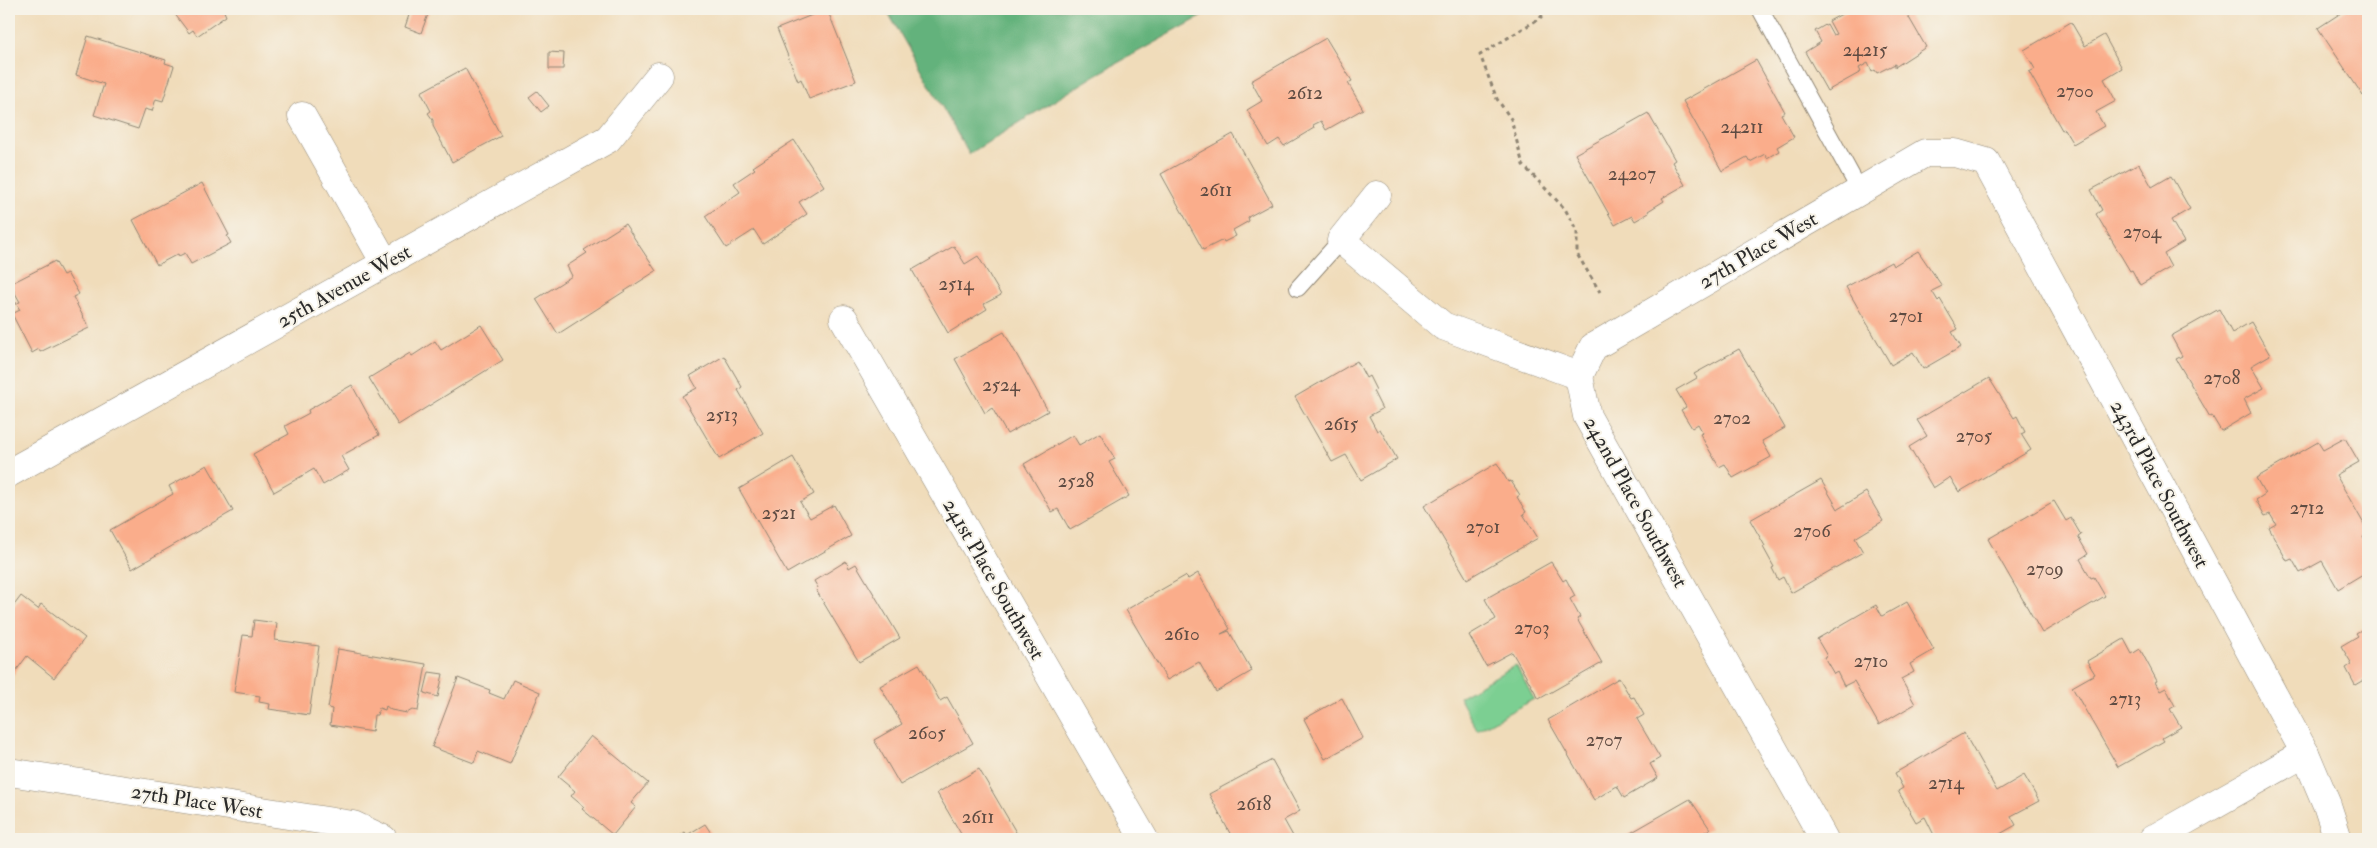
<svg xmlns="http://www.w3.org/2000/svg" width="2377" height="848" viewBox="0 0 2377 848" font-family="'IM FELL Double Pica',serif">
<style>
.green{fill:#7bcf92;stroke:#537d5e}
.forest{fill:#64b27c;stroke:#486e54}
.building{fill:#faad8b}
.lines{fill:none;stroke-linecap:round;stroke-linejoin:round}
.service-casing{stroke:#8e8472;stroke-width:18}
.minor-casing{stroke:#8e8472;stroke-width:29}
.path{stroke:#8e8472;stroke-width:3;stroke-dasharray:4 4;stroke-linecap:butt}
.service{stroke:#fff;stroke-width:16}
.minor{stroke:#fff;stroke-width:28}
.labels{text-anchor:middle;stroke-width:4;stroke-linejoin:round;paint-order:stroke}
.number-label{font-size:19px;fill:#5f4c43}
.street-label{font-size:21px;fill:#2b2b2b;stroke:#f7f3e8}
</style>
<rect width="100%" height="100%" fill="#f7f3e8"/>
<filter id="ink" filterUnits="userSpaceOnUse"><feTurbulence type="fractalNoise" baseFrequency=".02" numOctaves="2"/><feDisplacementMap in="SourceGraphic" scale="10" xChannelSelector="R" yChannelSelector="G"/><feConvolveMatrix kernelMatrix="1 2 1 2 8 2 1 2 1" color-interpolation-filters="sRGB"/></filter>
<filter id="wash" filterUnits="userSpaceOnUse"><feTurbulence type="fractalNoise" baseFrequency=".0096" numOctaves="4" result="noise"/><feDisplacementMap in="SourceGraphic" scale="20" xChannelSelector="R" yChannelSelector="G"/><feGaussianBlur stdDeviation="1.12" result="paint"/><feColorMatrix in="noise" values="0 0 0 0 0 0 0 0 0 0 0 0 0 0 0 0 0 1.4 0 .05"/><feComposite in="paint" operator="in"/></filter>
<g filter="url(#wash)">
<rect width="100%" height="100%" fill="#f0dcba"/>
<path class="green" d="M1516,665L1534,699L1477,730L1459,697Z"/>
<path class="forest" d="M886,9H1215L1096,75L969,154Z"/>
<g id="blocks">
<g class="building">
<path d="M171,9H223L226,16L197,36L193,30L189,33Z"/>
<path d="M411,9H430L421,33L405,27Z"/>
<path d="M827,9L856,81L809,99L801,79L798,81L777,29Z"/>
<path d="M1851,9H1904L1926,47L1895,67V64L1877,73L1875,70L1872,72L1868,63L1859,68L1861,72L1827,91L1805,52L1821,42L1815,31L1827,24L1833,35L1836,34L1829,21Z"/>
<path d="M2347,9H2364L2368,15V92L2363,96L2318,28Z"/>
<path d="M2071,22L2085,46L2104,35L2122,68L2104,79L2116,101L2096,112L2104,126L2073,144L2064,129L2062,130L2029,72L2035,69L2024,50Z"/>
<path d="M88,36L166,60L165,63L174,66L163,101L156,99L152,111L145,109L138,129L94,115L104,84L76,75Z"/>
<path d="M1326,38L1352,81L1348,83L1363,109L1326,130L1321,121L1313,125L1314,128L1284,146L1279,139L1268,146L1247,110L1262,101L1251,81Z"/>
<path d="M549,52L564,53L563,69H549Z"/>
<path d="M1756,60L1785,112L1781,114L1794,137L1777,147L1779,151L1767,158L1765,154L1750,162L1747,157L1722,171L1683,101Z"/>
<path d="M465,68L501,136L452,162L433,126V120L428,113L431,111L421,92Z"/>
<path d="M537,91L549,106L541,112L529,97Z"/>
<path d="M1648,113L1675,160L1672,162L1685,185L1662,198L1664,201L1648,211L1649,213L1635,221L1632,216L1615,225L1575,154Z"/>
<path d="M1233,134L1272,204L1248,217L1249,221L1233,230L1236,236L1224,242L1223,240L1203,250L1161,174Z"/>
<path d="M794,140L824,186L799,202L807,214L763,244L754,230L726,248L705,216L740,192L734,183L755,169L753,167Z"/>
<path d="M2139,164L2152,187L2171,176L2190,209L2171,220L2184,242L2164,254L2171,267L2140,285L2132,270L2130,271L2096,214L2102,210L2091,190Z"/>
<path d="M202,183L229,235L227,236L231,243L191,264L185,253L179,256L178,254L157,265L133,220Z"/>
<path d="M625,224L656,271L558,334L536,299L572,276L567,266L587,253L584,250Z"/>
<path d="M954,246L965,264L978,256L1001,295L984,304L987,309L948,333L912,270Z"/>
<path d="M1918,251L1942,286L1932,291L1938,301L1940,299L1958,329L1952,332L1961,347L1923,369L1913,352L1891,365L1846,287L1891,262L1893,266Z"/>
<path d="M55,261L63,275L67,273L79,294L73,297L89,328L40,352L39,349L32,353L12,314L20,310L16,303L20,302L10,284Z"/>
<path d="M2219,309L2232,333L2251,322L2270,355L2251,366L2264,388L2244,399L2251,413L2221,431L2212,416L2210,417L2176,359L2182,356L2171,336Z"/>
<path d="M481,325L503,360L398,425L369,378L410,353L412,356L435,341L441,350Z"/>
<path d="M1004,332L1048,411L1007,434L992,408L985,413L955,359Z"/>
<path d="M1739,349L1785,428L1762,441L1771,457L1733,478L1725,464L1719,467L1700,434L1703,433L1698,424L1692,428L1681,410L1686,407L1676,390L1697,378L1694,374Z"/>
<path d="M724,356L742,387L738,390L763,433L719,459L682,396L697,388L690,376Z"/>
<path d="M1357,361L1366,378L1369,376L1376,390L1373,391L1382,409L1369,416L1377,431L1380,429L1397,459L1361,480L1346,455L1332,462L1295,397Z"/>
<path d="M1989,378L2014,418L2017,416L2025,432L2021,434L2031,450L1959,492L1950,477L1933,488L1909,447L1927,436L1917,420Z"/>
<path d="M352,385L379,435L341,456L349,470L323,485L314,469L274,492L253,454L289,434L285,426L309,413L308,410Z"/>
<path d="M1100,433L1115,459L1109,462L1129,496L1070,530L1058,509L1052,512L1024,464L1073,435L1079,445Z"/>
<path d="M2345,438L2359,462L2336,475L2368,531V534L2363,537L2368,546V571L2338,589L2322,561L2300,573L2292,559L2287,561L2269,528L2276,524L2270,514L2265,516L2256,500L2265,494L2256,478L2318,442L2323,450Z"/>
<path d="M793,457L814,494L800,502L810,518L834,505L851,536L787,573L739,489Z"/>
<path d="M1497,463L1508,482L1511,481L1520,495L1517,497L1526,512L1523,514L1538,538L1467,579L1424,506Z"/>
<path d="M207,465L233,511L132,569L110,530L173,494L169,486Z"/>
<path d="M1821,480L1838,509L1866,492L1883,521L1855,538L1863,552L1791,593L1783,577L1778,580L1772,568L1774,567L1763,547L1765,546L1750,520Z"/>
<path d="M2054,501L2066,521L2071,518L2081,535L2078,537L2088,554L2080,559L2091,578L2094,577L2105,596L2042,633L1988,539Z"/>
<path d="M846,561L849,568L856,564L900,638L859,662L816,590L818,588L814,581Z"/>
<path d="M1551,562L1563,581L1566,579L1575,596L1570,599L1580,617L1577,619L1602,663L1539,699L1512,652L1486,666L1469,635L1496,619L1485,599Z"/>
<path d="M1198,573L1230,629L1221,634L1229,631L1252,671L1216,692L1199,662L1167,680L1126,610L1185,576L1188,579Z"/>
<path d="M21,596L38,609L41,604L85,638L54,678L27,656L13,675L9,672V612Z"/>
<path d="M1907,602L1934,650L1910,664L1914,672L1901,679L1915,704L1879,725L1854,681L1844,686L1837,672L1834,674L1824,657L1827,656L1817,639L1876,605L1882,616Z"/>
<path d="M254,620L277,623L275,640L319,646L309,715L269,709L270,704L259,702L260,696L234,692L243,635L252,636Z"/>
<path d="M2368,626V680L2367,678L2355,685L2346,668L2352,664L2341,646L2358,636L2356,633Z"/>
<path d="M2124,639L2132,654L2140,649L2157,681L2155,682L2160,691L2166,688L2175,706L2170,709L2181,727L2162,738L2164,741L2118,767L2072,687L2095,674L2087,661Z"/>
<path d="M338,649L426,664L418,711L412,710L407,713L391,710L386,706L385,710L379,708L377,715H374L372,732L330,725L332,709L328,708Z"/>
<path d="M919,664L940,701L947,697L973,743L900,785L874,740L902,724L880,686Z"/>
<path d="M429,672L443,674L438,697L424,693Z"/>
<path d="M458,678L490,690L489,693L504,699L513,680L540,692L510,764L478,751L474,763L432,747Z"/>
<path d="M1619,678L1631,698L1634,697L1644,715L1637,719L1660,758L1650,764L1658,778L1624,798L1617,786L1594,800L1548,720Z"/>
<path d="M1342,698L1363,738L1325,759L1304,719Z"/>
<path d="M1964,733L1997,791L2024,775L2039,801L2011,816L2016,825L1991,839H1936L1925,817L1916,822L1898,791L1903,788L1895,773Z"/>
<path d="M591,736L648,783L631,803L636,807L613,835L582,809L584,807L571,796L575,791L558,777Z"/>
<path d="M1272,760L1300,811L1284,820L1294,838L1233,839L1209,794Z"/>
<path d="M979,769L1020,839H964L937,793Z"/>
<path d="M1690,799L1710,829L1703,833L1707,839H1620Z"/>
<path d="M705,824L715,839H674L685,832L687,835Z"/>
</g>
</g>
</g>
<g filter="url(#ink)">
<use href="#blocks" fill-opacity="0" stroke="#8e8472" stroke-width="1"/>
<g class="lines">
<g class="service-casing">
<g id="service">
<path d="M1760,9L1860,191"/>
<path d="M1298,288L1341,240"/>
</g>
</g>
<g class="minor-casing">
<g id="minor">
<path d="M302,116L385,263"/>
<path d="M1377,195L1341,240L1443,326L1579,376"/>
<path d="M844,319L1144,839"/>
<path d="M1579,376L1593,347L1925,153H1955L1986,162L2305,753L2327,805L2338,839"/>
<path d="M1579,376L1587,416L1824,839"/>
<path d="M9,473L608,139L659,76"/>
<path d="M9,772L353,825L383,839"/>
<path d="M2153,839L2305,753"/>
</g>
</g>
<path class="path" d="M1548,9L1540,18L1480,55L1497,99L1511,119L1523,165L1565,209L1577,231V254L1600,292"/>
<use href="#service" class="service"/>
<use href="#minor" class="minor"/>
</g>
</g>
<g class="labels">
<g class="number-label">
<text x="1865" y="56">24215</text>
<text x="2075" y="97">2700</text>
<text x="1305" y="99">2612</text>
<text x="1742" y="133">24211</text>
<text x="1632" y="180">24207</text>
<text x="1216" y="196">2611</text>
<text x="2142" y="238">2704</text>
<text x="956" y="290">2514</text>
<text x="1906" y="322">2701</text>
<text x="2222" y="384">2708</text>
<text x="1001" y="391">2524</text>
<text x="722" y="421">2513</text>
<text x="1732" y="424">2702</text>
<text x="1341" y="430">2615</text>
<text x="1974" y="442">2705</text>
<text x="1076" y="487">2528</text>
<text x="2307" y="514">2712</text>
<text x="779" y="519">2521</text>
<text x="1483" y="533">2701</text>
<text x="1812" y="537">2706</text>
<text x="2045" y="575">2709</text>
<text x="1532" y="634">2703</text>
<text x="1182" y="640">2610</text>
<text x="1871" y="667">2710</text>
<text x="2125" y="705">2713</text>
<text x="927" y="739">2605</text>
<text x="1604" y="746">2707</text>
<text x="1946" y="789">2714</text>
<text x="1254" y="810">2618</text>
<text x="978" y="823">2611</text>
</g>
<g class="street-label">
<text transform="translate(1758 250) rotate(-30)" y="7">27th Place West</text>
<text transform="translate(344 286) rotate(-29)" y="7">25th Avenue West</text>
<text transform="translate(2160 484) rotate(62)" y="7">243rd Place Southwest</text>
<text transform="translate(1636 502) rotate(61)" y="7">242nd Place Southwest</text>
<text transform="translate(994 579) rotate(60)" y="7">241st Place Southwest</text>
<text transform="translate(197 801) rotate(9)" y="7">27th Place West</text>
</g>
</g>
<rect width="2377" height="848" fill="none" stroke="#f7f3e8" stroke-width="30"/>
</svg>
